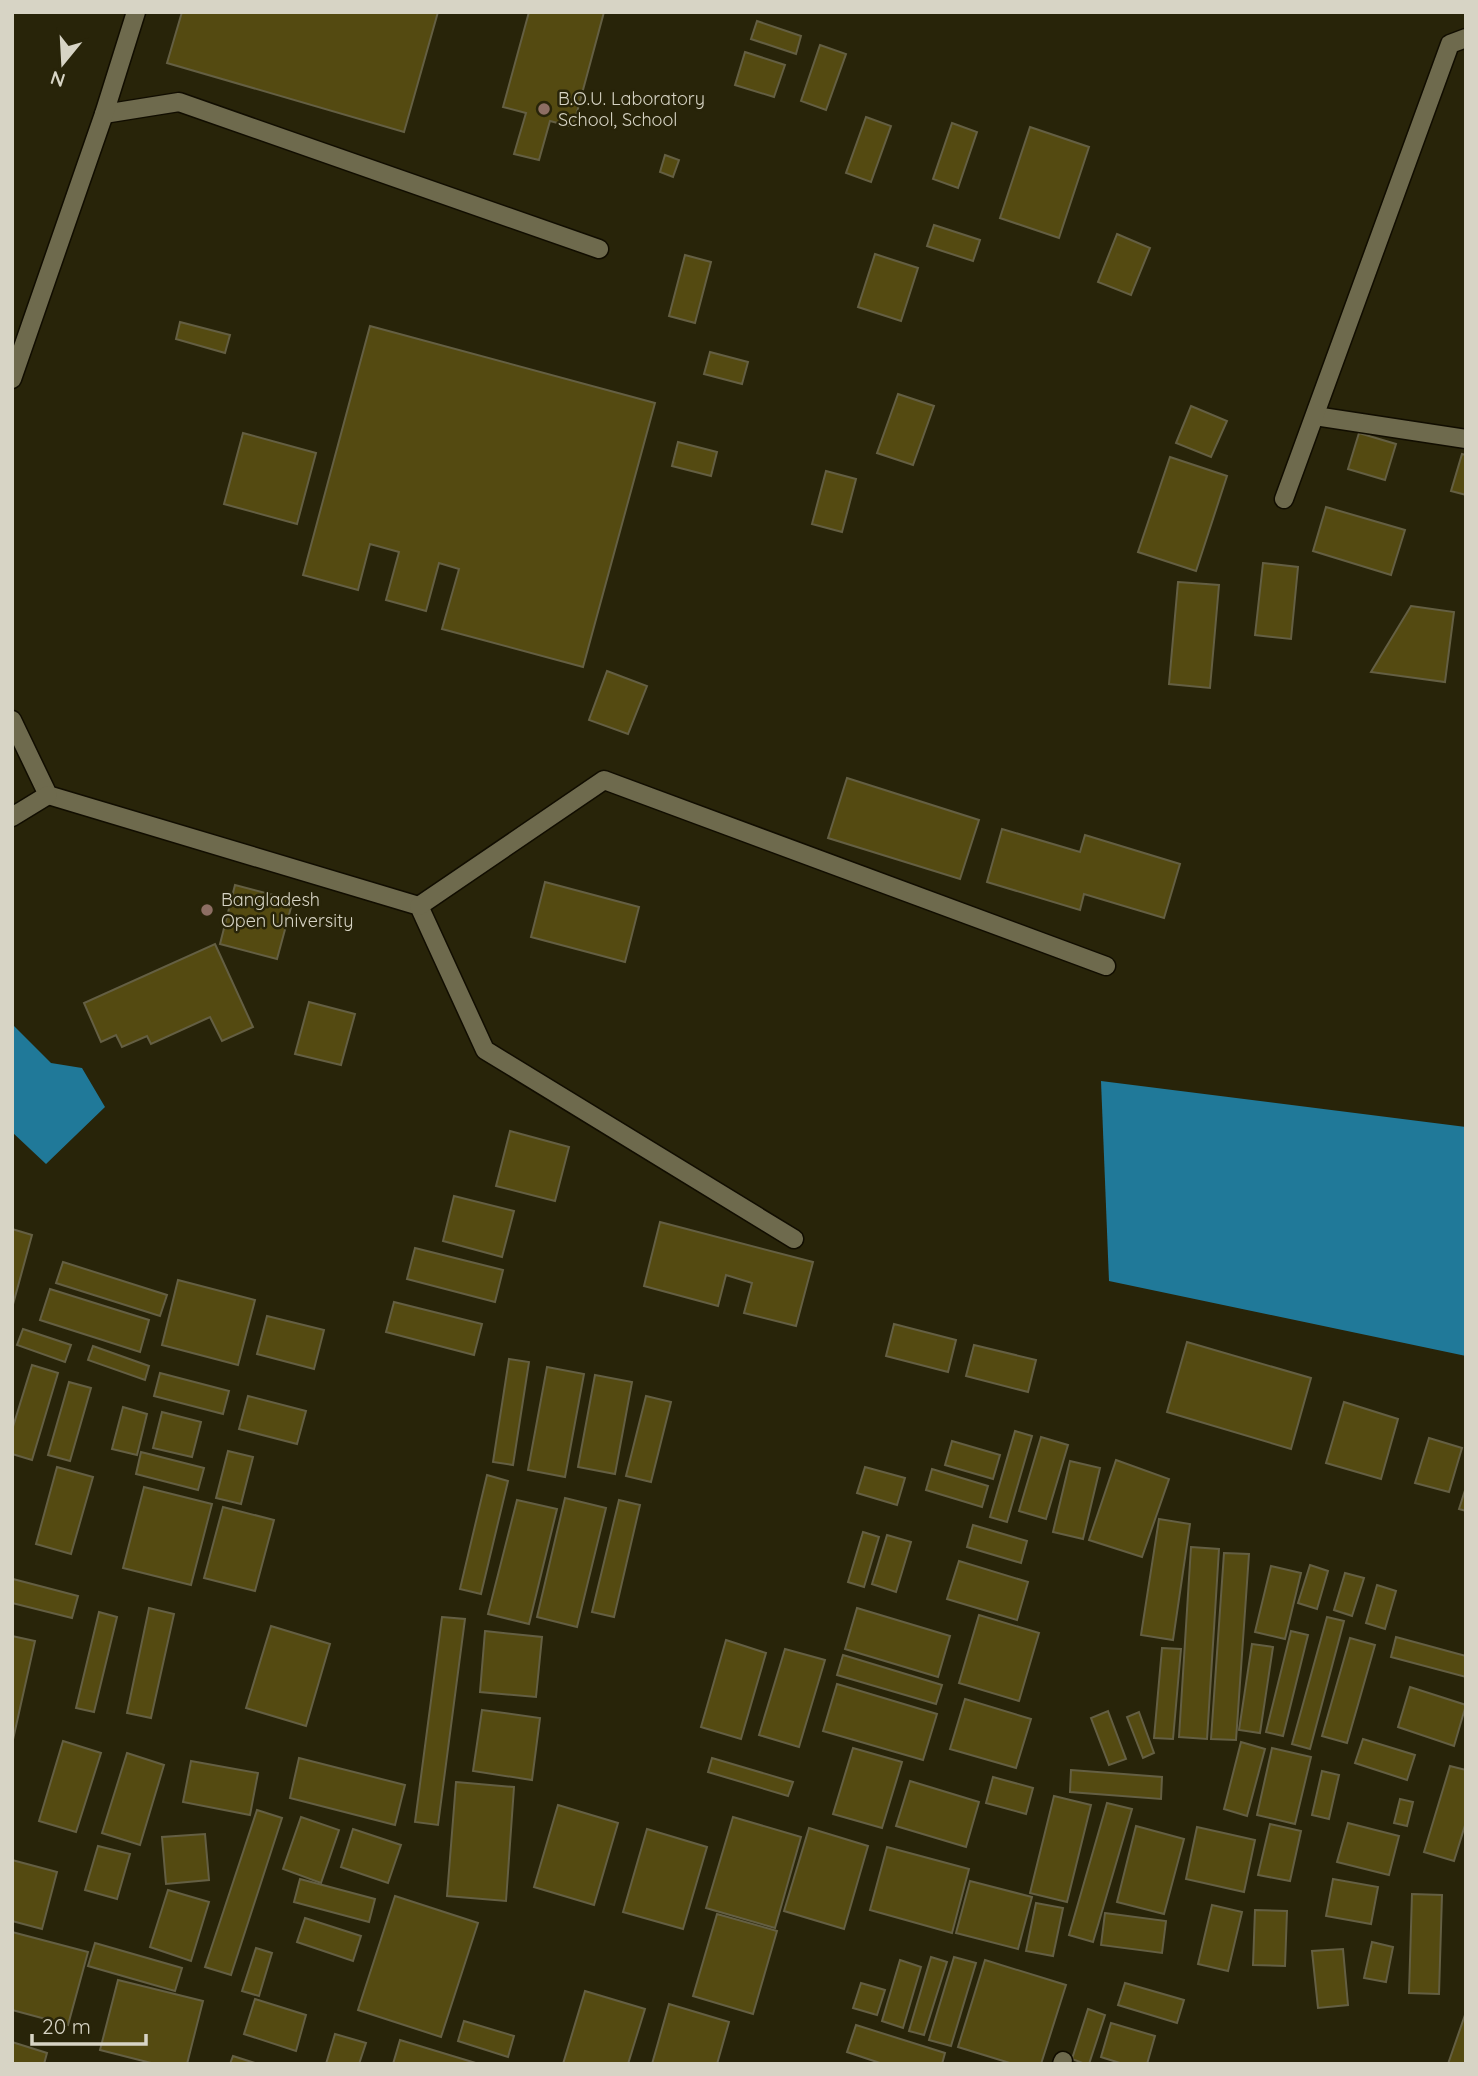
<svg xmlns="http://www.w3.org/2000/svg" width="1478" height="2076" viewBox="0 0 1478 2076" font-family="Quicksand,sans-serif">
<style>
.water{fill:#207999}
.building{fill:#544a11;stroke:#645f43;stroke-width:2}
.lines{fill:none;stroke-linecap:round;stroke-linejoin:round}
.service-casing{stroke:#110d00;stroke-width:21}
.minor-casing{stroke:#110d00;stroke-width:21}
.service{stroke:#6e6a4d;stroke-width:18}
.minor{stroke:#6e6a4d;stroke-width:18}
.education-dot{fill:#8d6e63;stroke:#282409;stroke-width:2.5}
.labels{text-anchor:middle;stroke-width:5;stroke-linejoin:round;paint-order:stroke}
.poi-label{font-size:18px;fill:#d7d4c5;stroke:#282409;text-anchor:start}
</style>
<rect width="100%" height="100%" fill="#282409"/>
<g class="water">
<path d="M12,1024L51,1063L82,1068L105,1107L46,1164L12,1132Z"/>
<path d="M1101,1081L1466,1127V1356L1109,1281Z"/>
</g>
<g class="building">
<path d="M182,12H438L404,132L167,63Z"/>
<path d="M529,12H604L573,127L550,121L539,160L514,154L526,113L503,107Z"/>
<path d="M757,21L801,36L796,54L751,39Z"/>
<path d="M820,45L846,54L826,110L801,101Z"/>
<path d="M745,52L785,65L774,97L735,85Z"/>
<path d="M866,117L891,126L871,182L846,173Z"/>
<path d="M952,123L977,132L958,188L933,179Z"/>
<path d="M1030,127L1089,147L1059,238L1000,218Z"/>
<path d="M665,155L679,160L673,177L660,172Z"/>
<path d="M934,225L980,240L973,261L927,246Z"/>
<path d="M1117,234L1150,248L1131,295L1098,282Z"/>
<path d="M875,254L918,268L901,321L858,307Z"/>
<path d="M685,255L711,262L695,323L669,316Z"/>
<path d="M180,322L230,335L225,353L176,339Z"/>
<path d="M370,326L655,403L583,667L442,629L459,569L439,563L426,611L386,600L399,552L370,544L358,590L303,575Z"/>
<path d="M710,352L748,362L742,384L704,374Z"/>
<path d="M898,394L934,406L913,465L877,453Z"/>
<path d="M1191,406L1227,421L1211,457L1176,443Z"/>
<path d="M243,433L316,453L297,524L224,504Z"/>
<path d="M1359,433L1396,444L1385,480L1348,469Z"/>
<path d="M678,442L717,452L711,476L672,466Z"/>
<path d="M1462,454L1466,455V495L1451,491Z"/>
<path d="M1170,457L1227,476L1196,571L1138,552Z"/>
<path d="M826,471L856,479L842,532L812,524Z"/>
<path d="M1326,507L1405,530L1391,575L1313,551Z"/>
<path d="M1263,563L1298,567L1291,639L1255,635Z"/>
<path d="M1178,582L1219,585L1210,688L1169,684Z"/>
<path d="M1411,606L1454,612L1445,682L1371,672Z"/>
<path d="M607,671L647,686L628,734L589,720Z"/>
<path d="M847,778L979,820L960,879L828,838Z"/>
<path d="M1002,829L1080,852L1085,835L1180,864L1164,918L1084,894L1080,910L987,882Z"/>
<path d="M545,882L639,907L625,962L531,937Z"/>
<path d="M235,885L293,900L277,959L220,944Z"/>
<path d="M215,944L253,1027L222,1041L210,1017L151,1044L147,1036L122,1047L116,1035L101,1042L84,1003Z"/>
<path d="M309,1002L355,1014L341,1065L295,1054Z"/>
<path d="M510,1131L569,1147L555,1201L496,1186Z"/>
<path d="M454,1196L514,1211L502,1257L443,1241Z"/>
<path d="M660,1222L813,1262L796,1326L744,1313L752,1283L726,1275L718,1306L644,1286Z"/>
<path d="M12,1229L32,1235L12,1308Z"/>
<path d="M415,1248L503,1270L495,1302L407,1279Z"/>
<path d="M63,1262L167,1295L160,1316L56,1283Z"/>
<path d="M178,1280L255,1300L238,1365L162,1345Z"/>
<path d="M50,1289L149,1320L140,1352L40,1320Z"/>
<path d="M394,1302L482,1324L474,1355L386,1332Z"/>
<path d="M267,1316L324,1330L314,1369L257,1354Z"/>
<path d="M894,1324L956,1340L948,1372L886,1356Z"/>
<path d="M23,1329L71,1345L65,1362L17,1345Z"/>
<path d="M1187,1342L1311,1378L1291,1449L1167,1412Z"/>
<path d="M974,1345L1036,1360L1028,1392L966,1376Z"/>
<path d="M93,1346L149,1366L145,1380L88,1360Z"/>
<path d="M509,1359L529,1362L513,1465L493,1462Z"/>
<path d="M32,1365L58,1373L32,1460L12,1454V1430Z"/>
<path d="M547,1367L584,1374L565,1477L528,1470Z"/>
<path d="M160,1373L229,1391L223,1414L154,1396Z"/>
<path d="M595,1375L632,1382L615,1474L578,1467Z"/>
<path d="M69,1382L91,1388L70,1461L48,1455Z"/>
<path d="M248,1396L306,1411L297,1444L239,1429Z"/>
<path d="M646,1396L671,1402L651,1482L626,1476Z"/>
<path d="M1344,1402L1398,1419L1381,1479L1326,1463Z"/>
<path d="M123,1407L147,1414L137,1455L112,1449Z"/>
<path d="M162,1412L201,1422L192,1457L153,1448Z"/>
<path d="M1015,1431L1032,1436L1007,1522L990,1517Z"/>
<path d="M1041,1437L1068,1445L1046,1519L1019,1511Z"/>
<path d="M1429,1438L1462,1448L1449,1492L1415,1483Z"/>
<path d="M952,1441L1000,1455L993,1479L945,1465Z"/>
<path d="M228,1451L253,1457L241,1504L216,1498Z"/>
<path d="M141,1452L204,1468L198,1490L136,1474Z"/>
<path d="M1116,1460L1169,1479L1142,1557L1089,1540Z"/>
<path d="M1070,1461L1100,1468L1083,1539L1053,1532Z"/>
<path d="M57,1467L93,1477L71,1554L36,1544Z"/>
<path d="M865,1467L905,1478L897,1505L857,1493Z"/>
<path d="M932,1469L988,1486L982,1507L926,1490Z"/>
<path d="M487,1475L508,1481L481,1594L460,1589Z"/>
<path d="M144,1487L212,1504L191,1585L123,1568Z"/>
<path d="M1466,1487V1511L1459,1509Z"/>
<path d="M565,1498L606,1508L577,1627L537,1617Z"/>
<path d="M517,1500L557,1509L529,1624L488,1614Z"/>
<path d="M619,1500L640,1505L614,1617L592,1612Z"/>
<path d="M223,1507L274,1520L255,1591L204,1578Z"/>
<path d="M1159,1519L1190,1524L1173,1640L1141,1635Z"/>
<path d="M973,1525L1027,1541L1021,1563L967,1547Z"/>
<path d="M863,1532L879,1537L864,1587L848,1582Z"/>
<path d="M887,1535L911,1542L896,1592L872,1584Z"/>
<path d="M1191,1547L1219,1549L1207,1739L1179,1737Z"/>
<path d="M1224,1553L1249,1554L1236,1740L1211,1739Z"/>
<path d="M959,1561L1028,1582L1017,1620L947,1599Z"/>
<path d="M1310,1565L1328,1571L1317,1609L1298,1603Z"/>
<path d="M1271,1566L1301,1573L1285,1639L1255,1632Z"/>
<path d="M1345,1573L1364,1578L1352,1616L1334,1610Z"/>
<path d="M13,1579L78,1596L72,1618L12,1603Z"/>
<path d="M1377,1585L1396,1591L1385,1629L1366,1623Z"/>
<path d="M149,1608L174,1614L151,1718L127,1713Z"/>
<path d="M857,1608L950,1636L938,1677L845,1649Z"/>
<path d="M99,1612L117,1617L94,1712L76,1708Z"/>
<path d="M979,1615L1039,1633L1019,1701L959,1683Z"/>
<path d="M442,1617L465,1619L438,1825L415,1822Z"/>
<path d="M1327,1617L1344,1621L1310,1749L1292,1744Z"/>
<path d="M271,1626L330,1644L306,1726L246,1708Z"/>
<path d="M485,1631L542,1637L536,1697L480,1692Z"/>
<path d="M1291,1631L1308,1635L1283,1736L1266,1732Z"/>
<path d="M12,1636L35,1641L12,1744Z"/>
<path d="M1396,1637L1466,1656V1677L1391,1657Z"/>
<path d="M1350,1638L1375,1645L1347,1743L1322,1736Z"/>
<path d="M726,1640L766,1653L741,1739L701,1727Z"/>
<path d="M1252,1644L1273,1647L1260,1733L1239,1730Z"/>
<path d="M1162,1648L1181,1649L1173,1739L1154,1738Z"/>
<path d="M785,1649L825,1660L799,1747L759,1735Z"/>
<path d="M843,1655L942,1685L936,1704L837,1675Z"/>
<path d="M837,1684L937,1714L923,1760L823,1731Z"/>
<path d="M1410,1687L1466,1705L1454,1746L1398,1727Z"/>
<path d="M965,1699L1031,1719L1016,1768L950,1749Z"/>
<path d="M482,1710L540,1718L532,1780L473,1771Z"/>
<path d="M1108,1711L1126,1759L1109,1765L1091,1718Z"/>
<path d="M1139,1712L1154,1753L1143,1758L1127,1717Z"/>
<path d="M1363,1739L1415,1755L1407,1780L1355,1763Z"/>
<path d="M63,1741L101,1753L76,1832L39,1821Z"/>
<path d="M1241,1742L1265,1749L1247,1816L1224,1809Z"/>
<path d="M853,1748L902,1762L882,1828L833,1814Z"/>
<path d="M1272,1748L1311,1757L1295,1824L1257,1815Z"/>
<path d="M127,1753L164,1765L140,1845L102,1833Z"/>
<path d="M299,1758L405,1785L395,1825L290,1798Z"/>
<path d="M712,1758L793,1782L788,1796L708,1772Z"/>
<path d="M191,1761L258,1773L250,1815L183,1802Z"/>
<path d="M1450,1766L1466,1770V1822L1454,1861L1424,1852Z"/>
<path d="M1071,1770L1162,1777L1161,1799L1070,1792Z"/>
<path d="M1322,1771L1339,1775L1329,1819L1312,1815Z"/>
<path d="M993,1777L1033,1788L1026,1814L986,1803Z"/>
<path d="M910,1781L979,1802L966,1847L896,1826Z"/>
<path d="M456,1782L514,1787L506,1901L447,1896Z"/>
<path d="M1054,1796L1091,1805L1067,1902L1030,1893Z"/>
<path d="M1400,1799L1413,1802L1407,1826L1394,1823Z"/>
<path d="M1107,1803L1132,1809L1093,1942L1069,1935Z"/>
<path d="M558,1805L618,1823L594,1905L534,1887Z"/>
<path d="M257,1810L282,1818L231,1975L205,1967Z"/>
<path d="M301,1817L339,1830L321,1883L283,1869Z"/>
<path d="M733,1817L801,1837L775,1928L706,1908Z"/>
<path d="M1348,1823L1399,1836L1389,1875L1337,1862Z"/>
<path d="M1270,1824L1301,1831L1290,1881L1258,1875Z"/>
<path d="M1136,1826L1184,1839L1164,1914L1117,1902Z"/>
<path d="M1197,1827L1255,1840L1244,1892L1186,1879Z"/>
<path d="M809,1828L868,1846L844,1929L784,1911Z"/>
<path d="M353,1829L401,1845L388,1883L341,1867Z"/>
<path d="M647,1829L707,1847L683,1929L623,1912Z"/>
<path d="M205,1834L209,1880L166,1884L162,1837Z"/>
<path d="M98,1846L130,1854L117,1899L85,1890Z"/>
<path d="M887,1847L969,1869L952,1933L870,1910Z"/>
<path d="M12,1860L57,1872L42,1929L12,1921Z"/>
<path d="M300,1879L375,1899L369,1922L294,1902Z"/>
<path d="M1333,1879L1378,1887L1371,1924L1326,1916Z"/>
<path d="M970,1881L1032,1897L1018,1949L956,1933Z"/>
<path d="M168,1890L209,1902L191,1961L150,1947Z"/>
<path d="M1412,1894L1442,1895L1439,1994L1409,1993Z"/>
<path d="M395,1896L478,1923L441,2037L358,2010Z"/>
<path d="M1036,1903L1063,1908L1053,1956L1026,1951Z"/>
<path d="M1212,1905L1242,1912L1228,1971L1198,1964Z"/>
<path d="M1255,1910L1287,1911L1285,1966L1253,1965Z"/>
<path d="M1105,1913L1166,1921L1162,1953L1101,1945Z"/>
<path d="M717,1914L777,1931L753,2014L693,1996Z"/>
<path d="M305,1918L361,1936L353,1961L297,1942Z"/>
<path d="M12,1932L88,1952L68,2025L12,2010Z"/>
<path d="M1372,1942L1393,1947L1386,1982L1364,1978Z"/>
<path d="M95,1943L182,1968L175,1991L88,1966Z"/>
<path d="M256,1948L272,1953L259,1996L242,1991Z"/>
<path d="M1343,1949L1348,2005L1318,2008L1312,1951Z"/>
<path d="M931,1957L947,1962L924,2035L909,2031Z"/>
<path d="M954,1957L976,1963L951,2046L929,2040Z"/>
<path d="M900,1960L921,1967L903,2028L882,2021Z"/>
<path d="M985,1960L1066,1985L1041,2064H1013L958,2047Z"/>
<path d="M118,1980L203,2001L187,2064H155L100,2050Z"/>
<path d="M861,1983L885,1990L877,2015L853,2008Z"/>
<path d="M1125,1983L1184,2000L1177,2023L1118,2005Z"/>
<path d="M585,1991L645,2009L628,2064H563Z"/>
<path d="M255,1999L306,2015L296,2051L244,2034Z"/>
<path d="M669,2004L729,2022L717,2064H652Z"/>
<path d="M1088,2009L1105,2015L1089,2064H1085L1072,2059Z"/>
<path d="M1466,2012V2064H1448Z"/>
<path d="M464,2021L514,2036L508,2057L458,2041Z"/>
<path d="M1111,2023L1155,2036L1147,2064H1123L1101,2057Z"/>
<path d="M856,2025L945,2053L942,2064H883L847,2052Z"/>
<path d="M335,2034L366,2043L359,2064H326Z"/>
<path d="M400,2040L479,2064H393Z"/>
<path d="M12,2042L47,2053L44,2064H12Z"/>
<path d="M233,2056L258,2064H230Z"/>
</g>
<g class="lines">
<g class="service-casing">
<g id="service">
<path d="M104,114L179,102L599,249"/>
<path d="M12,379L104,114L136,12"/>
<path d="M12,720L48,795L419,906L485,1050L794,1239"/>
<path d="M12,817L48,795"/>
<path d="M419,906L604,780L1106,966"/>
</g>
</g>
<g class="minor-casing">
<g id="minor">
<path d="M1315,416L1466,439"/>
<path d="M1284,499L1450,44L1466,38"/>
<path d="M1062,2064L1063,2061"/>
</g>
</g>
<use href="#service" class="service"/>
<use href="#minor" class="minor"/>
</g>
<g class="education-dot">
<circle cx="544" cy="109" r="7"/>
<circle cx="207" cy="910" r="7"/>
</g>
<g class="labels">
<g class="poi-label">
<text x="558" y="105">B.O.U. Laboratory<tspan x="558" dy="21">School, School</tspan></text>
<text x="221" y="906">Bangladesh<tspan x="221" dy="21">Open University</tspan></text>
</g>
</g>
<rect width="1478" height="2076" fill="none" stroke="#d7d4c5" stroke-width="28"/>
<g transform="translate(63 63) rotate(198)" stroke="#282409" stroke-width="5" paint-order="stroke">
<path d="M0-5L12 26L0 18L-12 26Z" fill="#d7d4c5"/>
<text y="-10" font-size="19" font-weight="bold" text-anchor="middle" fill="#d7d4c5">N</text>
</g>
<path d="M32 2034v10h114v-10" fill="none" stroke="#d7d4c5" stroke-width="3.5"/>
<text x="42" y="2034" font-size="21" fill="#d7d4c5" stroke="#282409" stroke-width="5" paint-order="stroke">20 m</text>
</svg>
